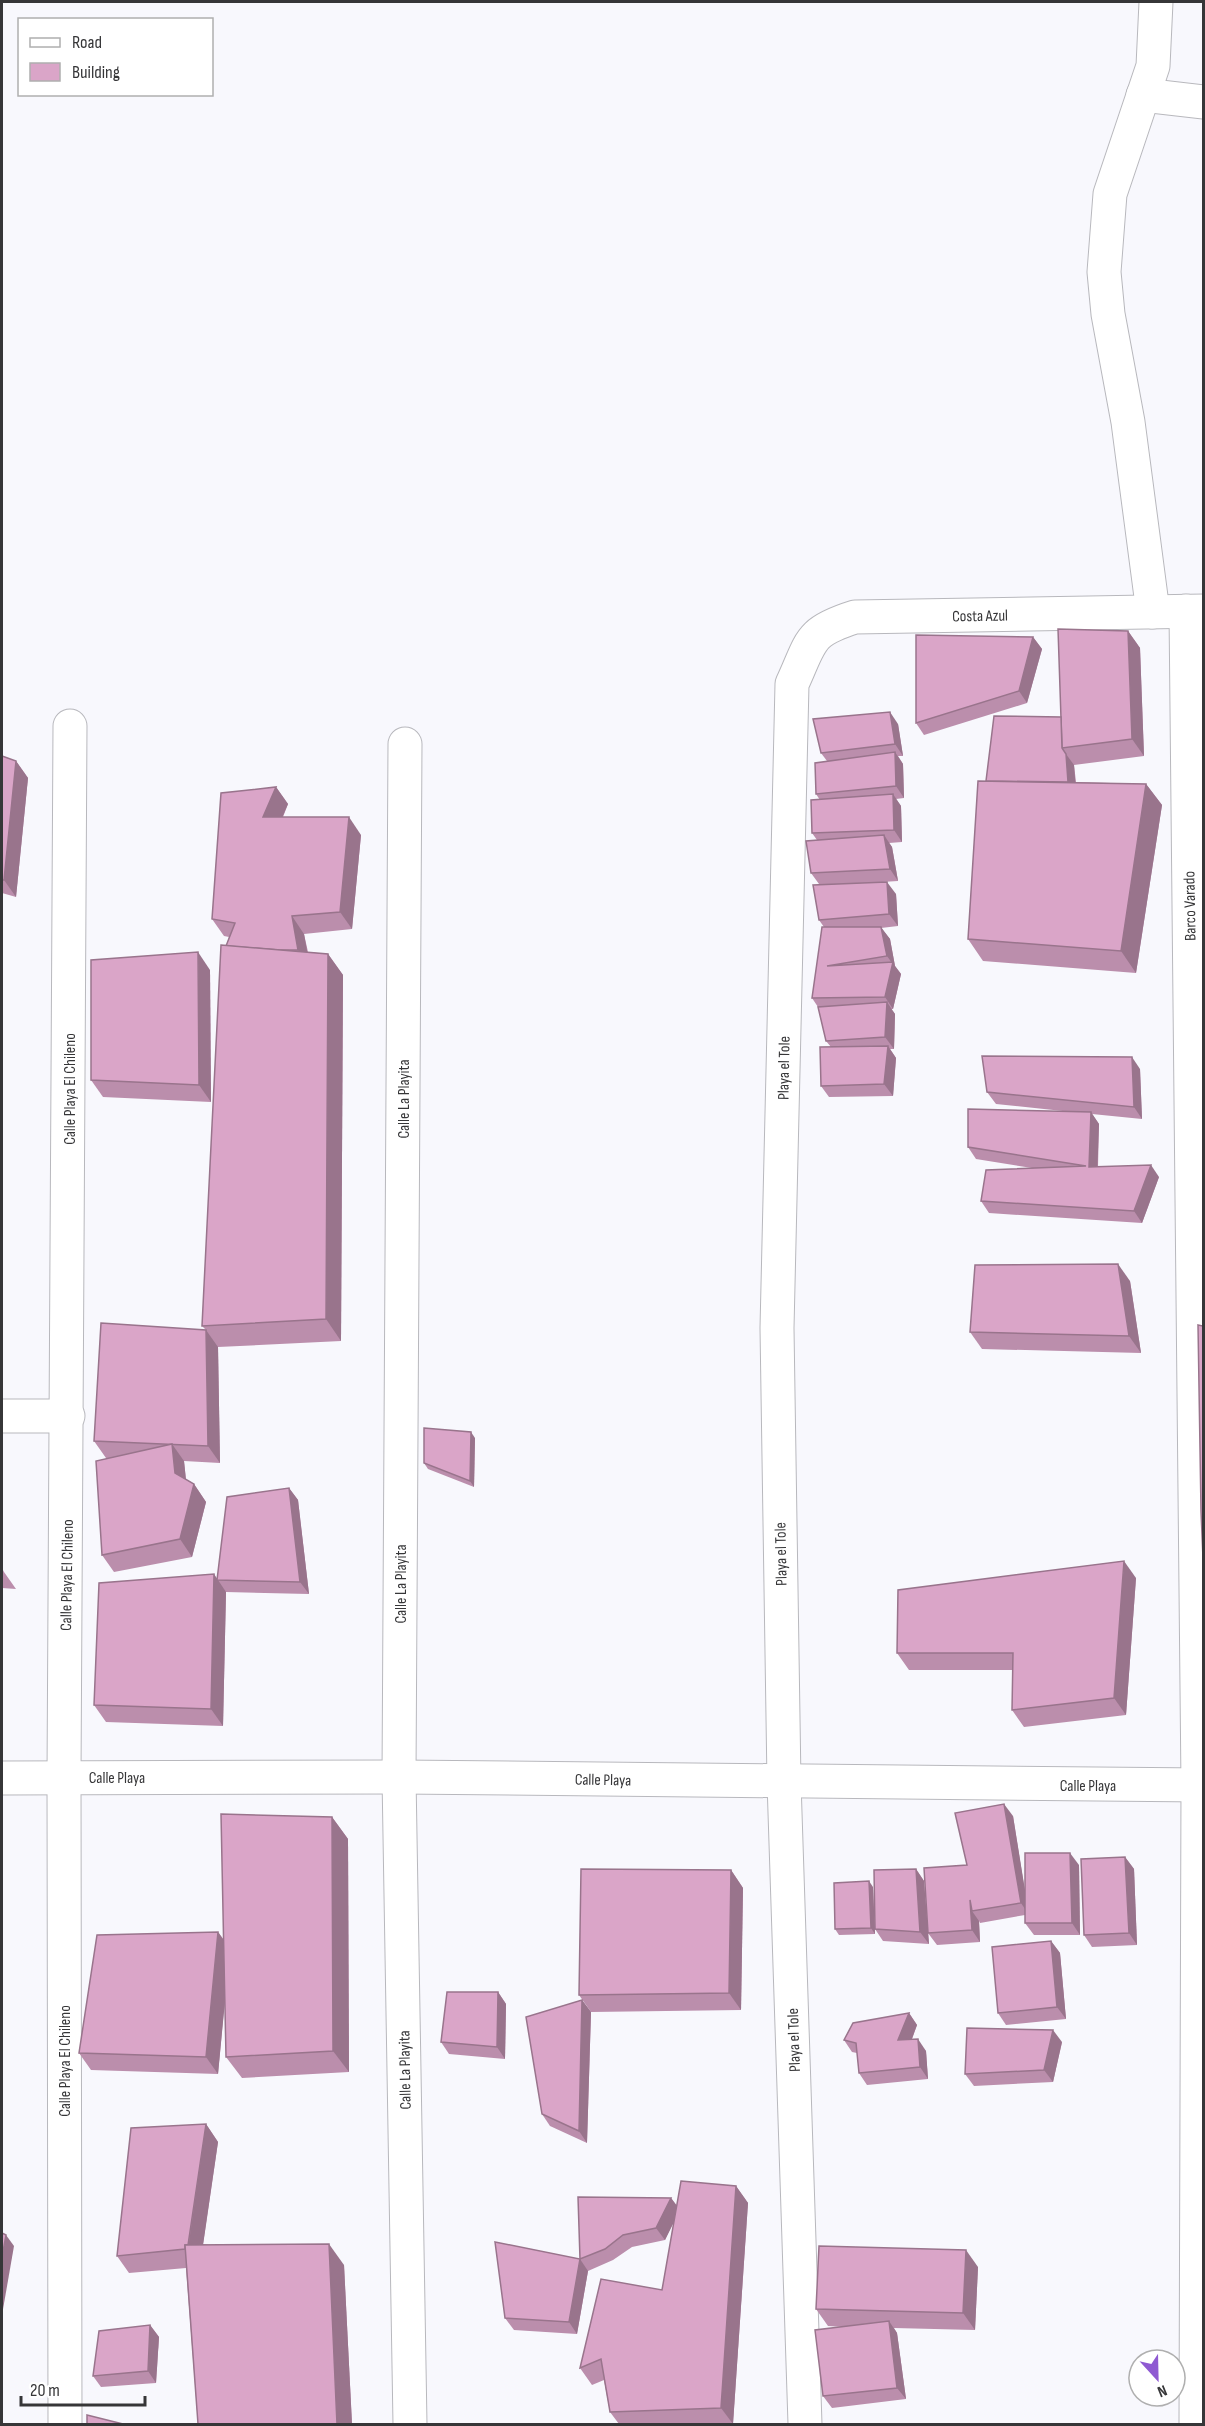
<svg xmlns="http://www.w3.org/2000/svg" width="1205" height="2426" viewBox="0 0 1205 2426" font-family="'Sofia Sans Condensed',sans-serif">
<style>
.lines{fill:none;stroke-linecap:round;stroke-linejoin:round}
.street-casing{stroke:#b8b8bd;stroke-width:35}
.street{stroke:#fff;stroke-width:33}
.wall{fill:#bb8eac}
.shaded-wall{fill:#99748c}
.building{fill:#daa5c8;stroke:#99748c;stroke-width:1.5}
.labels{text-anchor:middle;stroke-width:4.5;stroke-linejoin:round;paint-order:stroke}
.street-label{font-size:16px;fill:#363638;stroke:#fff}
</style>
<rect width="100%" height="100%" fill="#f8f8fd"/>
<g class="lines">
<g class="street-casing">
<g id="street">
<path d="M1143,95L1204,102"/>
<path d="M1186,611L1198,1785L1196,2424"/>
<path d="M1153,612L1128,422L1108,314L1104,272L1110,194L1153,66L1156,2"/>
<path d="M405,744L399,1777L410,2424"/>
<path d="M2,1416H68"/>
<path d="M2,1778L399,1777L1204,1785"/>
<path d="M65,2424L64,1777L70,726"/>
<path d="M805,2424L784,1782L777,1328L792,684C812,641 807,632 855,617L1204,611"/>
</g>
</g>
<use href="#street" class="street"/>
</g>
<g class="wall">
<path d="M1128,631L1140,648L1144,756L1074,765L1076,782L1146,784L1162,805L1136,973L983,961L968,939L986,781L1061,717Z"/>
<path d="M1033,637L1042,649L1027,703L924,735L916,723Z"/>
<path d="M898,724L903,756H898L903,764L904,798L896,799L901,806L902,842L889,843L892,847L898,881L866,883L896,894L898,926L881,928L890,939L895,966L901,974L893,1009H891L895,1014L894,1049H890L896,1058L893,1096L829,1097L821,1086L831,1047L826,1041L818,1007L812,998L824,927L819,920V884L811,873L817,840L812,833L820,800L816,794L827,761L821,753Z"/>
<path d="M2,756L16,761L28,778L16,897L2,893Z"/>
<path d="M276,787L288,804L283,817L361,835L352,929L304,934L308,952L328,954L343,975L341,1341L218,1347L220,1463L184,1461L186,1480L194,1484L206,1502L192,1557L114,1572L102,1555L110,1458H106L94,1441L206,1330L202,1326L226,946L229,937L224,936L212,919Z"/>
<path d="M210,970L211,1102L103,1097L91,1080Z"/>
<path d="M1140,1069L1142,1119L1092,1114L1099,1124L1098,1167L1159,1177L1142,1223L989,1213L981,1201L1032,1168L976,1159L968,1147L1072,1112L996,1104L987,1092Z"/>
<path d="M1130,1281L1141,1353L982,1349L970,1332Z"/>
<path d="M475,1438L474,1487L428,1469L424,1463Z"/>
<path d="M289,1488L298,1500L309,1594L226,1592L223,1726L106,1722L94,1705L214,1574L217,1580Z"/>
<path d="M2,1568L4,1572L16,1589L2,1588Z"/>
<path d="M1136,1578L1126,1715L1024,1727L1012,1710L1013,1670H909L897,1653Z"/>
<path d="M1013,1816L1025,1892L1079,1865L1080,1935H1034L1025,1923V1915L980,1923L979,1921L980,1942L937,1945L928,1933L967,1865Z"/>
<path d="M332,1817L348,1839L349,2072L242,2078L226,2057L225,1999L218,2074L91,2070L79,2053L218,1932L224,1940Z"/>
<path d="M1125,1857L1134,1869L1137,1945L1092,1947L1084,1935Z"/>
<path d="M916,1869L924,1881L929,1944L883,1941L875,1929V1934L839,1935L835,1929L873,1887L875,1928Z"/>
<path d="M731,1870L743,1888L741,2010L591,2012L579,1995Z"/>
<path d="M1051,1941L1060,1953L1066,2019L1006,2025L998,2013Z"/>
<path d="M498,1992L506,2004L505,2059L449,2054L441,2042Z"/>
<path d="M582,2000L591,2012L587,2143L550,2126L542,2114Z"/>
<path d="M909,2013L917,2025L912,2039L926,2051L928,2079L867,2085L859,2073L857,2053L852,2052L844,2040Z"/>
<path d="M1062,2042L1053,2082L974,2086L965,2074Z"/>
<path d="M206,2124L218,2142L203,2244L344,2265L352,2424H198L186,2268L129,2273L117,2256Z"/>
<path d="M736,2186L748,2203L733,2424H619L610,2412L604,2380L592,2385L580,2368L662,2290L674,2221L665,2240L632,2247L613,2260L588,2271L577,2334L514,2330L505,2318L580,2259L671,2198L677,2206Z"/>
<path d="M978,2267L975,2330L894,2328L897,2333L906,2399L832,2408L823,2396L844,2327L828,2326L816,2309Z"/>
<path d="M150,2325L159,2337L156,2383L101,2387L93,2376Z"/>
</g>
<g class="shaded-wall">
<path d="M1128,631L1140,648L1144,756L1132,739Z"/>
<path d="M1033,637L1042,649L1027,703L1019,691Z"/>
<path d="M890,712L898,724L903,756L895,744Z"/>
<path d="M895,752L903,764L904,798L896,786Z"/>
<path d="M1066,754L1074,765L1077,804L1069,792Z"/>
<path d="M16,761L28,778L16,897L4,880Z"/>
<path d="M1146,784L1162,805L1136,973L1121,951Z"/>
<path d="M276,787L288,804L275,834L263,817Z"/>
<path d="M893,794L901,806L902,842L894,830Z"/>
<path d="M349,817L361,835L352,929L340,912Z"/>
<path d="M884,835L892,847L898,881L890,869Z"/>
<path d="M887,882L896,894L898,926L889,914Z"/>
<path d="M292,916L304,934L310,967L298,950Z"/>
<path d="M881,927L890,939L895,966L901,974L893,1009L885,997L892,963L887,956Z"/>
<path d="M198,952L210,970L211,1102L199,1085Z"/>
<path d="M328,954L343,975L341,1341L326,1319Z"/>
<path d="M887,1002L895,1014L894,1049L885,1037Z"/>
<path d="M888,1046L896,1058L893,1096L884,1084Z"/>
<path d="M1132,1057L1140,1069L1142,1119L1134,1107Z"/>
<path d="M1091,1112L1099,1124L1097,1179L1089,1167Z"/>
<path d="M1151,1165L1159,1177L1142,1223L1134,1211Z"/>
<path d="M1118,1264L1130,1281L1141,1353L1129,1336Z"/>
<path d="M206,1330L218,1347L220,1463L208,1446Z"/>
<path d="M471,1432L475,1438L474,1487L470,1481Z"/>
<path d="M172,1444L184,1461L187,1490L175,1473Z"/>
<path d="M194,1484L206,1502L192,1557L180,1539Z"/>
<path d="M289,1488L298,1500L309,1594L300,1582Z"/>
<path d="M1124,1561L1136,1578L1126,1715L1114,1698Z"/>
<path d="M214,1574L226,1592L223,1726L211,1709Z"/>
<path d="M1004,1804L1013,1816L1029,1915L1021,1903Z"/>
<path d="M332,1817L348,1839L349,2072L333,2051Z"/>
<path d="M1070,1853L1079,1865L1080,1935L1072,1923Z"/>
<path d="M1125,1857L1134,1869L1137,1945L1129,1933Z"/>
<path d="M916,1869L924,1881L929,1944L920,1932Z"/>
<path d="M731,1870L743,1888L741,2010L729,1993Z"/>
<path d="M869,1881L873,1887L875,1934L871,1928Z"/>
<path d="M970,1900L972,1911L979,1921L980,1942L972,1930Z"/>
<path d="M218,1932L230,1949L218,2074L206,2057Z"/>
<path d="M1051,1941L1060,1953L1066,2019L1057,2007Z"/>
<path d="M498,1992L506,2004L505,2059L497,2047Z"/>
<path d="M582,2000L591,2012L587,2143L579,2131Z"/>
<path d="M909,2013L917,2025L907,2052L898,2040Z"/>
<path d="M1053,2030L1062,2042L1053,2082L1044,2070Z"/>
<path d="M918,2039L926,2051L928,2079L920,2067Z"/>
<path d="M206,2124L218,2142L200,2266L188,2249Z"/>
<path d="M736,2186L748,2203L733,2424L721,2408Z"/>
<path d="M671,2198L680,2210L665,2240L656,2228Z"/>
<path d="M6,2235L14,2246L2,2315V2257Z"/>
<path d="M329,2244L344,2265L352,2424H337Z"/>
<path d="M966,2250L978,2267L975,2330L963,2313Z"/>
<path d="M580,2259L588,2271L577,2334L569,2322Z"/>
<path d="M889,2321L897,2333L906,2399L897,2388Z"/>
<path d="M150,2325L159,2337L156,2383L148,2371Z"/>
</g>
<g class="building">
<path d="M1058,629L1128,631L1132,739L1062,748Z"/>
<path d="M916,635L1033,637L1019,691L916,723Z"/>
<path d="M890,712L895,744L821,753L813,719Z"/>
<path d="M994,716L1061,717L1062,748L1066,754L1068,782L986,781Z"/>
<path d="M895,752L896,786L816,794L815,763Z"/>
<path d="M2,756L16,761L4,880H2Z"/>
<path d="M978,781L1146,784L1121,951L968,939Z"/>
<path d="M276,787L263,817H349L340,912L292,916L298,950H279L226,946L235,923L212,919L221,793Z"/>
<path d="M893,794L894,830L812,833L811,800Z"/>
<path d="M884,835L890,869L811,873L806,841Z"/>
<path d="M887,882L889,914L819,920L813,885Z"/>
<path d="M822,927H881L887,956L827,966L893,962L885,997L812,998Z"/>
<path d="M221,945L328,954L326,1319L202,1326Z"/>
<path d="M198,952L199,1085L91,1080V960Z"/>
<path d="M887,1002L885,1037L826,1041L818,1007Z"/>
<path d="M888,1046L884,1084L821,1086L820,1047Z"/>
<path d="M982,1056L1132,1057L1134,1107L987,1092Z"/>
<path d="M968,1109L1091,1112L1089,1167L1151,1165L1134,1211L981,1201L986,1170L1086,1166L968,1147Z"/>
<path d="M1118,1264L1129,1336L970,1332L975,1265Z"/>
<path d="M101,1323L206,1330L208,1446L94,1441Z"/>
<path d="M1198,1325L1203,1326V1558L1201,1511Z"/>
<path d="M424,1428L471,1432L470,1481L424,1463Z"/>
<path d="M172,1444L175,1473L194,1484L180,1539L102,1555L96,1461Z"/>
<path d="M289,1488L300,1582L217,1580L227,1497Z"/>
<path d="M1124,1561L1114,1698L1012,1710L1013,1653H897L898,1590Z"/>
<path d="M214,1574L211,1709L94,1705L99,1583Z"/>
<path d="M1004,1804L1021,1903L972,1911L970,1900L972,1930L928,1933L924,1868L967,1865L955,1813Z"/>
<path d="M221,1814L332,1817L333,2051L226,2057Z"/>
<path d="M1025,1853H1070L1072,1923H1025Z"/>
<path d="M1125,1857L1129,1933L1084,1935L1081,1859Z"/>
<path d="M581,1869L731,1870L729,1993L579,1995Z"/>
<path d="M916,1869L920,1932L875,1929L874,1870Z"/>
<path d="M869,1881L871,1928L835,1929L834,1883Z"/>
<path d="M218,1932L206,2057L79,2053L97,1935Z"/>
<path d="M1051,1941L1057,2007L998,2013L992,1947Z"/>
<path d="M447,1992H498L497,2047L441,2042Z"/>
<path d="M582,2000L579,2131L542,2114L526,2017Z"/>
<path d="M909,2013L898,2040L918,2039L920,2067L859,2073L856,2043L844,2040L853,2023Z"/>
<path d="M967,2028L1053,2030L1044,2070L965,2074Z"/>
<path d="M206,2124L188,2245H185V2249L117,2256L131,2128Z"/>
<path d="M681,2181L736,2186L721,2408L610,2412L601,2359L580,2368L601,2279L662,2290Z"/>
<path d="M578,2197L671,2198L656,2228L623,2235L605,2249L580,2259Z"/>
<path d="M2,2233L6,2235L2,2257Z"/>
<path d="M495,2242L580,2259L569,2322L505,2318Z"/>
<path d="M329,2244L337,2424H198L185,2245Z"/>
<path d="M819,2246L966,2250L963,2313L816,2309Z"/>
<path d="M889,2321L897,2388L823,2396L815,2330Z"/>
<path d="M150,2325L148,2371L93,2376L99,2331Z"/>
<path d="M87,2415L123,2424H87Z"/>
</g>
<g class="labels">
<g class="street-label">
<text transform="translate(980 615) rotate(-1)" y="6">Costa Azul</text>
<text transform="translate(1189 906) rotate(-91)" y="6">Barco Varado</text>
<text transform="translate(783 1068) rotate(-89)" y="6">Playa el Tole</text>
<text transform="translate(69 1089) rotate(-90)" y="6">Calle Playa El Chileno</text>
<text transform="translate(403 1099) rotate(-90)" y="6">Calle La Playita</text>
<text transform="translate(780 1554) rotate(-91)" y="6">Playa el Tole</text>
<text transform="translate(66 1575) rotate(-89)" y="6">Calle Playa El Chileno</text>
<text transform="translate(400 1584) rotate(-90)" y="6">Calle La Playita</text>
<text x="117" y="1783">Calle Playa</text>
<text transform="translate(603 1779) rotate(1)" y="6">Calle Playa</text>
<text x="1088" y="1791">Calle Playa</text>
<text transform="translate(793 2040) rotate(-92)" y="6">Playa el Tole</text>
<text transform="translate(64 2061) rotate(-90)" y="6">Calle Playa El Chileno</text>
<text transform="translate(404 2070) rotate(-91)" y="6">Calle La Playita</text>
</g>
</g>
<rect width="1205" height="2426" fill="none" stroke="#363638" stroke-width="6"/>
<rect x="18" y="18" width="195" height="78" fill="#ffffff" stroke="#afafaf" stroke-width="1.5"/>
<rect x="30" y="38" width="30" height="9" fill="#ffffff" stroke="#afafaf" stroke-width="1.5"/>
<text x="72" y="48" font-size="18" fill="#363638">Road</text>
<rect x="30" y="63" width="30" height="18" fill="#daa5c8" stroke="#afafaf" stroke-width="1.5"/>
<text x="72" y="78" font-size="18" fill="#363638">Building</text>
<g transform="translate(1157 2378) rotate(158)"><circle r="28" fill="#ffffff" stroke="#afafaf" stroke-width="1.5"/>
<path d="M0-4.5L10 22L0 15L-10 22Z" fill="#8f5ad2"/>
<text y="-9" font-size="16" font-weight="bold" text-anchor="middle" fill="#363638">N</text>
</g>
<path d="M21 2396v9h124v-9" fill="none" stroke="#363638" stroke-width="3"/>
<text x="30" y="2396" font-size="18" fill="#363638" stroke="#ffffff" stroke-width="4.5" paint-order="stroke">20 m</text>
</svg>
